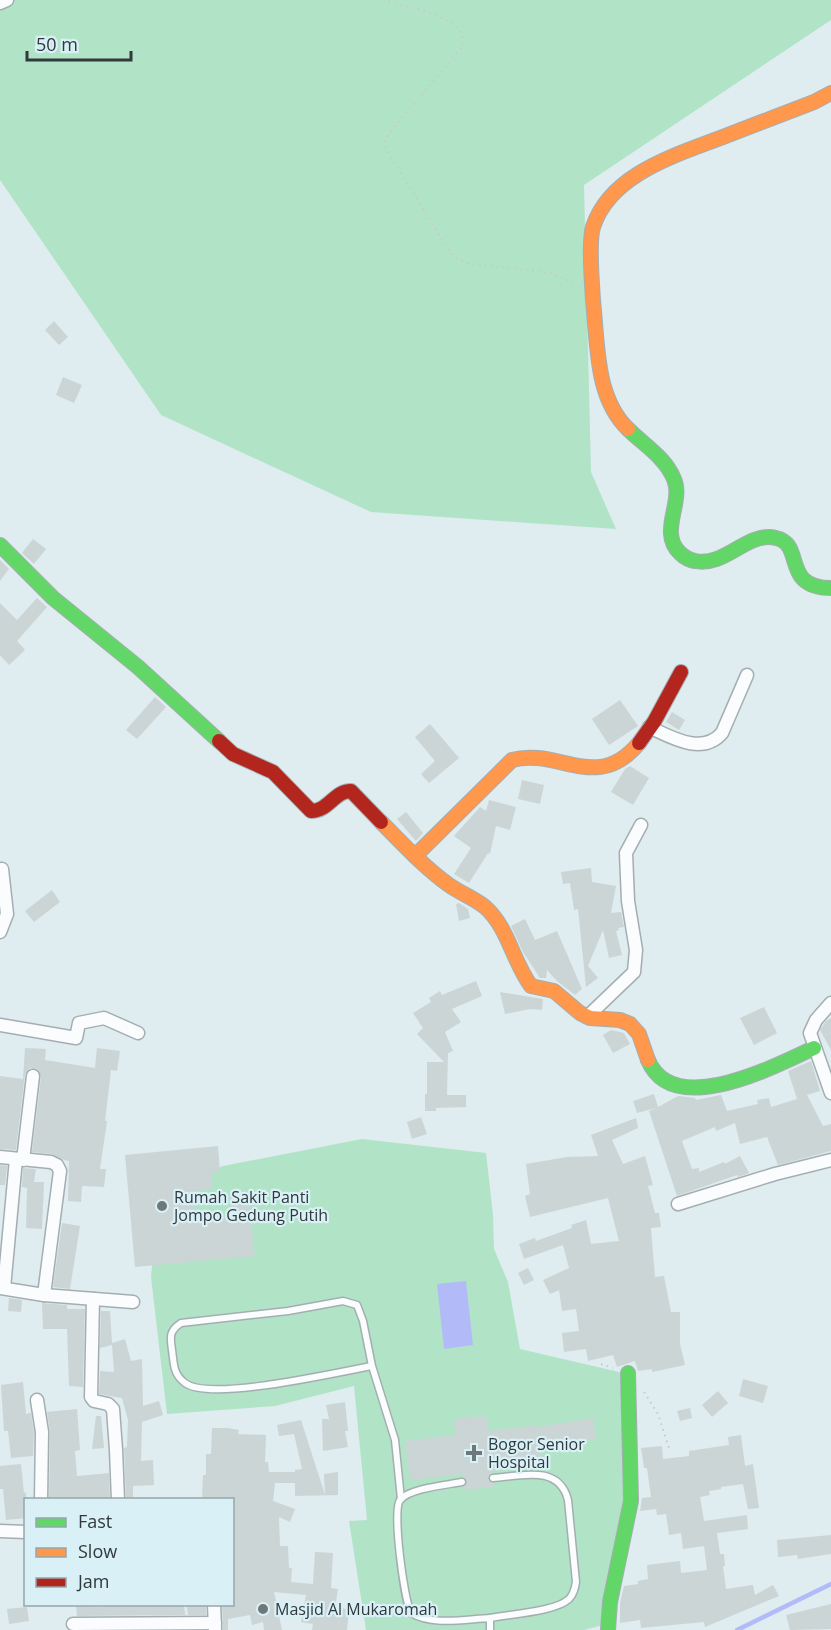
<svg xmlns="http://www.w3.org/2000/svg" width="831" height="1630" viewBox="0 0 831 1630" font-family="'Open Sans',sans-serif">
<style>
.green{fill:#b1e4c7}
.water{fill:#b2bbf8}
.lines{fill:none;stroke-linecap:round;stroke-linejoin:round}
.stream{stroke:#b2bbf8;stroke-width:4.5}
.building{fill:#cbd5d6}
.lane-casing{stroke:#a4aeb1;stroke-width:9}
.street-casing{stroke:#a4aeb1;stroke-width:15}
.fast-casing{stroke:#a4aeb1;stroke-width:16}
.slow-casing{stroke:#a4aeb1;stroke-width:16}
.jam-casing{stroke:#a4aeb1;stroke-width:16}
.path{stroke:#c7cacc;stroke-width:2;stroke-dasharray:1.5 4.5;stroke-linecap:butt}
.lane{stroke:#fafcfd;stroke-width:6}
.street{stroke:#fafcfd;stroke-width:12}
.fast{stroke:#63d668;stroke-width:14}
.slow{stroke:#ff974d;stroke-width:14}
.jam{stroke:#b3261e;stroke-width:14}
.poi-dot{fill:#6d787b;stroke:#d9f0f6;stroke-width:2}
.labels{text-anchor:middle;stroke-width:4.5;stroke-linejoin:round;paint-order:stroke}
.poi-label{font-size:16px;fill:#30393c;stroke:#d9f0f6;text-anchor:start}
</style>
<rect width="100%" height="100%" fill="#dfecf0"/>
<g class="green">
<path d="M0,0H831V20L584,185L591,472L616,529L371,512L161,415L0,180Z"/>
<path d="M362,1139L486,1153L493,1215L494,1249L508,1282L520,1349L619,1372L628,1379L625,1503L607,1624L584,1630H366L349,1521L367,1520L354,1386L275,1406L167,1414L151,1277L159,1195L223,1166Z"/>
</g>
<path class="water" d="M466,1281L473,1345L444,1349L437,1284Z"/>
<g class="lines">
<path class="stream" d="M737,1630L831,1584"/>
</g>
<g class="building">
<path d="M54,321L68,337L59,345L45,330Z"/>
<path d="M63,377L82,385L74,403L56,395Z"/>
<path d="M33,539L46,549L34,564L22,553Z"/>
<path d="M0,560L9,569L0,581Z"/>
<path d="M37,598L47,607L17,641L25,650L9,665L0,655V603L17,620Z"/>
<path d="M155,697L166,707L137,739L126,730Z"/>
<path d="M620,700L638,726L609,745L592,719Z"/>
<path d="M672,712L685,720L679,730L666,722Z"/>
<path d="M430,724L459,758L429,783L421,774L435,761L415,737Z"/>
<path d="M630,766L649,778L633,805L611,792L625,769Z"/>
<path d="M522,780L544,785L540,804L518,799Z"/>
<path d="M489,800L516,807L510,830L496,826L490,854L488,853L469,883L454,874L471,848L454,836L480,807L486,811Z"/>
<path d="M406,812L423,833L416,841L397,819Z"/>
<path d="M591,868L592,882L616,886L611,913L621,912L624,927L618,928L619,930L616,931L622,955L609,958L603,930L588,966L598,978L586,987L578,909L574,910L570,883L563,884L561,872Z"/>
<path d="M52,890L60,902L34,922L25,911Z"/>
<path d="M459,903L468,909L470,918L459,921L456,904Z"/>
<path d="M525,919L535,940L557,931L582,989L575,995L557,981L547,970L546,978H540L523,952L511,926Z"/>
<path d="M476,981L482,996L452,1009L461,1022L445,1032L453,1051L448,1053L447,1095H466V1107L436,1108V1111H425V1094H427V1062H444L417,1034L423,1028L413,1013L431,1002L429,998L440,991L442,995Z"/>
<path d="M500,992L543,999L542,1010L530,1009L505,1014Z"/>
<path d="M764,1007L777,1033L754,1045L740,1018Z"/>
<path d="M831,1018V1050L820,1030L826,1021Z"/>
<path d="M611,1030L624,1033L630,1044L613,1053L603,1035Z"/>
<path d="M25,1048L46,1049L45,1060L95,1068L97,1048L120,1051L117,1071L111,1070L105,1121H107L100,1169H106L104,1187L82,1186L81,1202L68,1201L69,1161L64,1160L52,1154L32,1152L41,1077L37,1069L30,1068L25,1074L16,1150L0,1149V1076L23,1079Z"/>
<path d="M811,1061L820,1091L807,1095L823,1126L831,1124V1151L778,1165L767,1137L740,1144L735,1123L716,1131L715,1127L682,1141L692,1169L699,1168V1172L724,1162L725,1164L740,1156L749,1173L738,1177L737,1175L677,1196L649,1111L656,1108L637,1113L633,1101L654,1094L658,1107L678,1096L695,1098L696,1100L721,1095L727,1111L758,1104L757,1100L769,1098L771,1107L797,1099L788,1071Z"/>
<path d="M421,1117L427,1134L412,1139L407,1122Z"/>
<path d="M636,1118L638,1128L612,1140L623,1164L645,1156L653,1185L648,1186L655,1213H659L661,1227L651,1228L655,1277L664,1276L671,1312H680V1344L685,1365L652,1372V1369L638,1371L635,1361L617,1367L613,1355L588,1361L586,1349L564,1352L562,1333L579,1331L576,1309L562,1311L559,1290L550,1294L543,1280L569,1268L563,1245L524,1259L519,1244L535,1238L536,1241L572,1228L571,1225L586,1220L591,1244L619,1241L608,1198L530,1217L525,1196L530,1194L526,1164L567,1157L598,1156L591,1135Z"/>
<path d="M218,1146L220,1172L211,1173L212,1189L193,1191L196,1219L230,1216L229,1195L248,1193L255,1256L135,1267L125,1155Z"/>
<path d="M0,1165L7,1166L5,1185H0Z"/>
<path d="M23,1168L36,1169L34,1182H44L42,1229L26,1228L27,1188L22,1187Z"/>
<path d="M62,1223L80,1226L70,1289L53,1287Z"/>
<path d="M528,1268L534,1280L524,1285L518,1273Z"/>
<path d="M9,1298L22,1300L21,1312L8,1311Z"/>
<path d="M42,1303L67,1305V1309H85L83,1387L69,1386L67,1329H43Z"/>
<path d="M101,1311H110L112,1343L125,1339L131,1361L142,1359L143,1406L159,1401L163,1415L142,1422L141,1461L153,1460L154,1485L133,1486V1500H126L124,1448L127,1447L128,1420L122,1398L99,1394L100,1371L114,1372L112,1345L100,1348Z"/>
<path d="M743,1379L768,1386L763,1403L739,1396Z"/>
<path d="M23,1382L26,1414L31,1413L34,1433L33,1456L11,1458L8,1431H4L1,1385Z"/>
<path d="M718,1391L728,1403L712,1417L702,1405Z"/>
<path d="M345,1402L348,1431H345L348,1447L323,1451L322,1419H329L326,1405Z"/>
<path d="M690,1408L692,1418L680,1421L677,1411Z"/>
<path d="M77,1409L80,1450L75,1451L77,1476L109,1473L110,1500H49L50,1432L47,1412Z"/>
<path d="M96,1416H101L104,1448L92,1449Z"/>
<path d="M486,1416L488,1431L538,1425V1427L593,1418L596,1439L540,1449L542,1465L492,1471L488,1479L494,1483V1487L463,1490L462,1487L466,1486L467,1482L461,1474L410,1480L405,1441L455,1435L454,1419Z"/>
<path d="M301,1420L325,1495L324,1474L338,1472V1495L295,1496V1483H275L273,1501L295,1509L290,1522L279,1517L280,1546H288L289,1568H292L291,1582L313,1584L315,1552L333,1553L331,1588L338,1589L335,1608L349,1609L347,1630H312L313,1624L301,1622L306,1595L274,1592L282,1630H264L263,1622L252,1625L250,1615L228,1619V1630H223L222,1605H232V1500H202L203,1475H206V1454H211L212,1428H228L239,1430L238,1434L266,1435L265,1462H268L269,1472H295V1470L302,1469L294,1434L279,1436L277,1425Z"/>
<path d="M741,1435L745,1466L753,1464L759,1508L748,1509L743,1484L721,1487V1489L709,1491L710,1495L700,1497L704,1521L747,1515L748,1529L717,1533L720,1554H724L725,1566H723L726,1589L753,1585L755,1595L773,1585L779,1596L705,1627L704,1622L641,1628L640,1620L620,1623V1603L624,1586L638,1584V1581L648,1579L647,1565L680,1561L681,1573L707,1570L704,1546L683,1549L681,1533L669,1535L666,1514L657,1515L656,1509L640,1511L642,1498L651,1497L647,1468H644L641,1448L662,1446L663,1459L689,1456V1451L729,1445L728,1437Z"/>
<path d="M21,1464L24,1493L26,1492V1518L6,1520L3,1489H0V1466Z"/>
<path d="M831,1535V1554L798,1559L797,1555L778,1557L777,1540Z"/>
<path d="M831,1604V1629L790,1630L786,1615Z"/>
<path d="M76,1605H95V1607L122,1605H184L185,1615L77,1616Z"/>
<path d="M206,1605V1615H188L187,1607Z"/>
<path d="M27,1607L29,1621L9,1624L7,1609Z"/>
</g>
<g class="lines">
<g class="lane-casing">
<g id="lane">
<path d="M372,1366C338,1372 210,1402 185,1383C173,1374 174,1364 172,1350C170,1337 169,1331 181,1323L288,1311L343,1301L357,1305L363,1321L372,1366L395,1440L401,1499"/>
<path d="M462,1482C447,1485 410,1488 400,1500C392,1510 404,1600 411,1613C432,1626 466,1619 490,1618V1630"/>
<path d="M490,1618C509,1614 555,1612 569,1599C574,1594 575,1588 576,1582L568,1500C559,1464 521,1476 493,1478"/>
</g>
</g>
<g class="street-casing">
<g id="street">
<path d="M0,3L7,0"/>
<path d="M649,727C671,737 702,756 722,733L747,675"/>
<path d="M0,932L7,914L2,869"/>
<path d="M831,1003L816,1020L810,1033L831,1093"/>
<path d="M587,1017L634,972L636,950L628,901L626,853L641,825"/>
<path d="M0,1025L76,1038L79,1023L104,1018L138,1033"/>
<path d="M0,1157L51,1162L57,1165L60,1171L44,1295"/>
<path d="M23,1160L33,1076"/>
<path d="M678,1204L775,1174L831,1160"/>
<path d="M0,1288L44,1295L133,1302"/>
<path d="M4,1288L16,1159"/>
<path d="M93,1299L91,1397L94,1401L108,1404L113,1409L116,1450L118,1500"/>
<path d="M37,1400L42,1432L41,1500"/>
<path d="M0,1531L26,1532"/>
<path d="M214,1604L215,1630"/>
<path d="M73,1624L215,1623"/>
</g>
</g>
<g class="fast-casing">
<g id="fast">
<path d="M628,429C644,445 665,457 674,479C684,503 658,532 680,553C684,557 689,560 695,561C726,567 747,531 776,538C805,544 781,588 831,588"/>
<path d="M0,545L53,598L138,667L219,741"/>
<path d="M648,1060C673,1120 775,1066 814,1048"/>
<path d="M608,1630L610,1602L631,1501L628,1373"/>
</g>
</g>
<g class="slow-casing">
<g id="slow">
<path d="M628,429C600,402 598,360 595,323C593,303 588,243 593,227C611,172 680,154 728,135C757,124 785,113 814,102L831,93"/>
<path d="M381,822C403,844 424,867 449,885C460,893 474,898 485,907C508,927 513,962 531,986L554,991L580,1013L590,1018L620,1020L630,1024L639,1034L648,1060"/>
<path d="M415,856L512,760C558,747 597,794 639,743"/>
</g>
</g>
<g class="jam-casing">
<g id="jam">
<path d="M219,741L233,754L273,772L311,811C329,811 334,791 351,791L381,822"/>
<path d="M639,743L654,722L681,672"/>
</g>
</g>
<g class="path">
<path d="M383,0C403,6 454,15 462,35C464,40 462,44 461,49L389,133L385,141L386,149L450,252L458,259L467,263L551,273L578,285"/>
<path d="M601,1364L613,1368"/>
<path d="M644,1392L658,1414L670,1451"/>
</g>
<use href="#lane" class="lane"/>
<use href="#street" class="street"/>
<use href="#fast" class="fast"/>
<use href="#slow" class="slow"/>
<use href="#jam" class="jam"/>
</g>
<g class="poi-dot">
<circle cx="162" cy="1206" r="6"/>
<path d="M471 1444h6v6h6v6h-6v6h-6v-6h-6v-6h6z"/>
<circle cx="263" cy="1609" r="6"/>
</g>
<g class="labels">
<g class="poi-label">
<text x="174" y="1203">Rumah Sakit Panti<tspan x="174" dy="18">Jompo Gedung Putih</tspan></text>
<text x="488" y="1450">Bogor Senior<tspan x="488" dy="18">Hospital</tspan></text>
<text x="275" y="1615">Masjid Al Mukaromah</text>
</g>
</g>
<rect x="24" y="1498" width="210" height="108" fill="#d9f0f6" stroke="#95a7ac" stroke-width="1.5"/>
<rect x="36" y="1518" width="30" height="9" fill="#63d668" stroke="#95a7ac" stroke-width="1.5"/>
<text x="78" y="1528" font-size="18" fill="#30393c">Fast</text>
<rect x="36" y="1548" width="30" height="9" fill="#ff974d" stroke="#95a7ac" stroke-width="1.5"/>
<text x="78" y="1558" font-size="18" fill="#30393c">Slow</text>
<rect x="36" y="1578" width="30" height="9" fill="#b3261e" stroke="#95a7ac" stroke-width="1.5"/>
<text x="78" y="1588" font-size="18" fill="#30393c">Jam</text>
<path d="M27 51v9h104v-9" fill="none" stroke="#30393c" stroke-width="3"/>
<text x="36" y="51" font-size="18" fill="#30393c" stroke="#d9f0f6" stroke-width="4.5" paint-order="stroke">50 m</text>
</svg>
